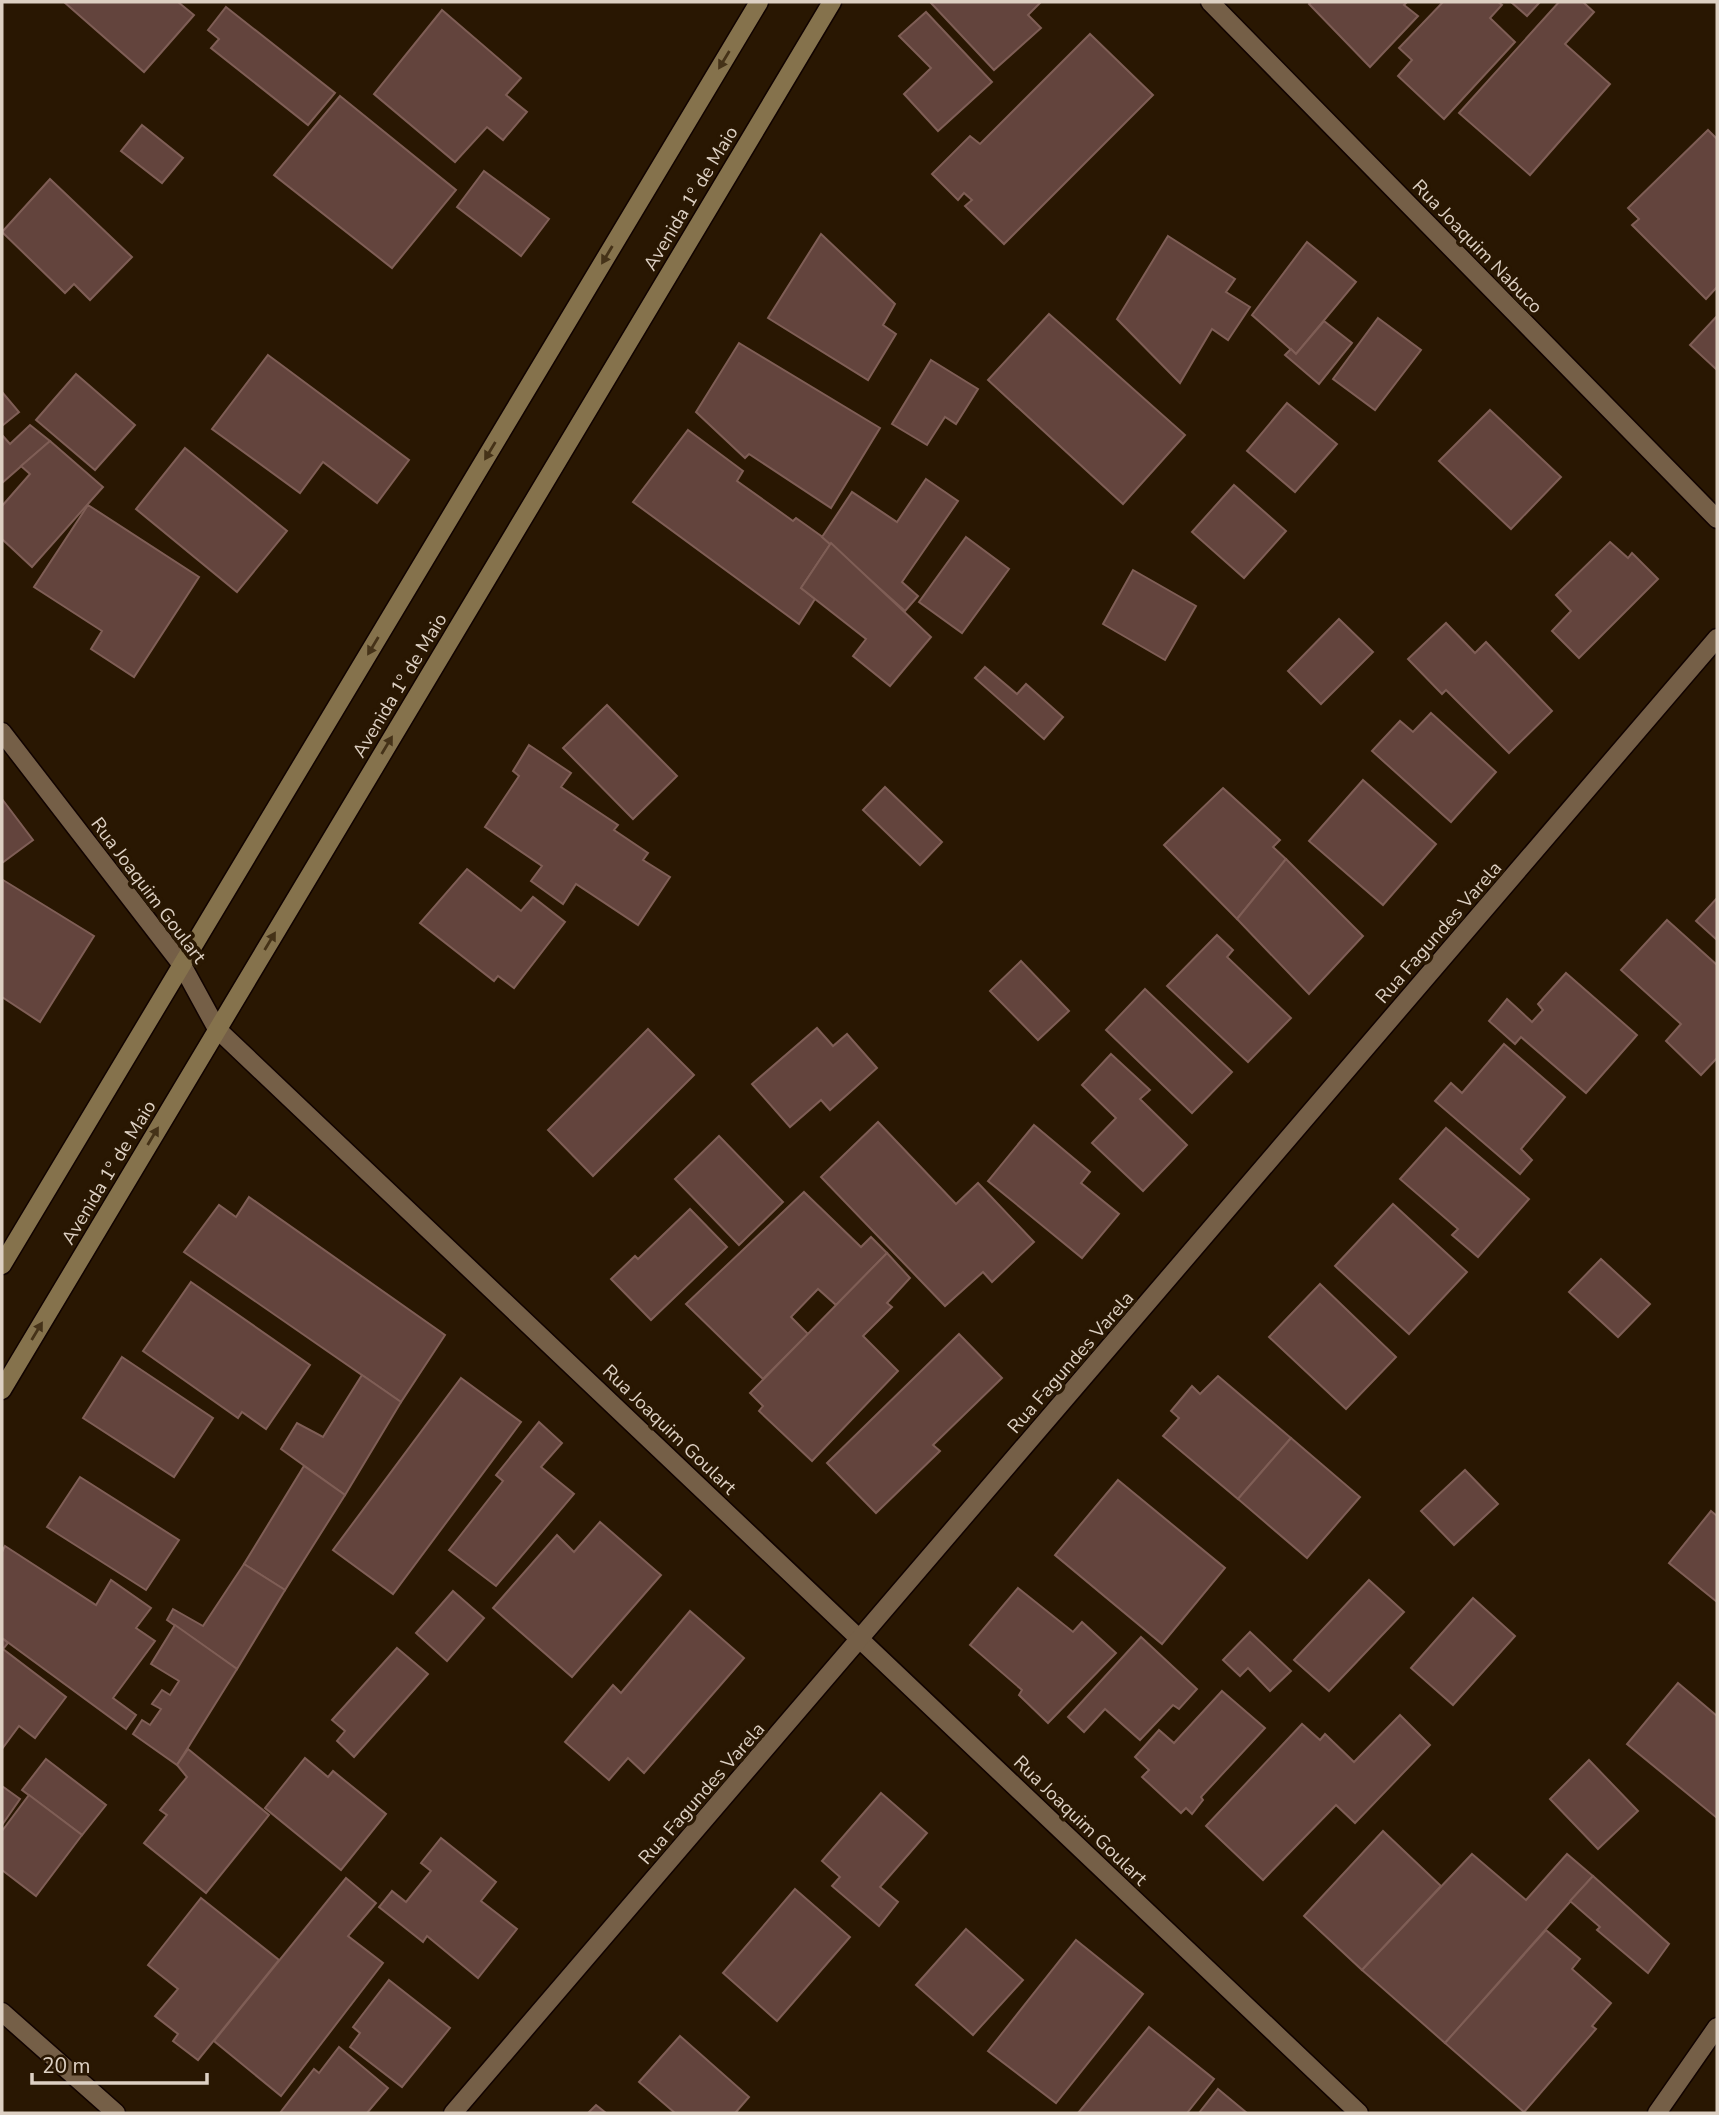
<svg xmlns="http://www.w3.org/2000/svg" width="1719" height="2115" viewBox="0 0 1719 2115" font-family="'Nunito Sans',sans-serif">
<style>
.building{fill:#63443d;stroke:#7f5e56;stroke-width:2}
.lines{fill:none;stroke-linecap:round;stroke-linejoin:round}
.minor-casing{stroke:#110300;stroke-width:21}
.secondary-casing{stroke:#110300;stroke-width:21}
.minor{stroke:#755f47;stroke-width:18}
.secondary{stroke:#85724c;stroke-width:18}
.oneway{fill:#453218}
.labels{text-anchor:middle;stroke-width:7;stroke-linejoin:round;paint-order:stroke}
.street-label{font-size:19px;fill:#ddd0c3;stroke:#291702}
</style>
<rect width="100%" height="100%" fill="#291702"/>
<g class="building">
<path d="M64,2H178L194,15L144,72Z"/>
<path d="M930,2H1041L1028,15L1041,28L994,70Z"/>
<path d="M1311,2H1407L1404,5L1418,16L1370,67L1309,4Z"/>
<path d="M1443,2H1498L1502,5L1490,18L1515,42L1444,119L1398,76L1412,60L1399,48Z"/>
<path d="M1511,2H1540L1527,16Z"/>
<path d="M1559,2H1583L1594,12L1565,44L1610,84L1530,175L1459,113Z"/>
<path d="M226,7L335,93L308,125L211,48L219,39L208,30Z"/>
<path d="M442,10L521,78L506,95L527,112L503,140L487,127L455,162L374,94Z"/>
<path d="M926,12L992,82L938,131L904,94L931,68L899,36Z"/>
<path d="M1090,34L1153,95L1004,244L965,206L972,200L964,193L958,200L932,174L970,136L980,144Z"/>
<path d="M340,96L456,190L392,268L274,175Z"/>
<path d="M142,125L183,158L162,183L121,151Z"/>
<path d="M1708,130L1717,139V287L1706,299L1632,225L1639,219L1628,208Z"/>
<path d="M484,171L549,219L521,256L457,207Z"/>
<path d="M50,179L132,257L90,300L74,284L65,293L2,232Z"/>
<path d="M821,234L895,304L883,325L896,334L868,380L768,318Z"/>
<path d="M1168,236L1235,279L1226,292L1250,307L1228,340L1212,329L1180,383L1117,319Z"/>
<path d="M1307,242L1356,282L1296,354L1252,315Z"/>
<path d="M1049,314L1185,435L1123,504L988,380Z"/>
<path d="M1717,316V370L1690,345Z"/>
<path d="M1378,318L1421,350L1375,410L1333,379Z"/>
<path d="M1324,321L1352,343L1319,384L1285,355L1291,349L1296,354Z"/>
<path d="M739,343L880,428L831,508L749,454L745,458L696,412Z"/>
<path d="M268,355L409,460L377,503L323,462L300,493L212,429Z"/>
<path d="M931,360L978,389L956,424L945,417L927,445L892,424Z"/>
<path d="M76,374L135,425L95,470L36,420Z"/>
<path d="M2,392L19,412L2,426Z"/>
<path d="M1287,403L1337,444L1295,492L1247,451Z"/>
<path d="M1490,410L1561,477L1511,529L1439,461Z"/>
<path d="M30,425L50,441L2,483V435L10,444Z"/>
<path d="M688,430L743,471L737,481L793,521L796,518L831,543L801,588L815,599L799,624L633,502Z"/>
<path d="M50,441L103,487L32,567L2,539V506L30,474L21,466Z"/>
<path d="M185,448L287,531L237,592L136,509Z"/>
<path d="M926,479L958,501L902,582L918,596L905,611L822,537L852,492L897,522Z"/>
<path d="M1234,485L1286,531L1244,578L1192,532Z"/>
<path d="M88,505L199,577L134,677L91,649L102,631L34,587Z"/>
<path d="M966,537L1009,569L962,633L919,602Z"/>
<path d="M1610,542L1628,558L1632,553L1658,579L1579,658L1552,631L1571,611L1556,595Z"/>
<path d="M831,543L931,637L890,686L853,656L866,639L801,588Z"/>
<path d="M1133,570L1196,606L1165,660L1103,624Z"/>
<path d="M1339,619L1373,652L1321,704L1288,671Z"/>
<path d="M1446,623L1475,653L1486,642L1552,711L1509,753L1446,690L1442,694L1408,659Z"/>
<path d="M985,667L1017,694L1026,684L1063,717L1044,739L975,678Z"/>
<path d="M607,705L677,776L633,819L563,748Z"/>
<path d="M1431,713L1496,772L1451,822L1372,751L1400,721L1413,732Z"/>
<path d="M529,745L571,773L561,787L618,825L614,830L648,853L643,860L670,877L638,925L576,884L563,904L531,881L542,866L485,827L519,776L513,771Z"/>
<path d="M1363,780L1436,844L1383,905L1309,841Z"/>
<path d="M885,787L942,842L920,865L863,810Z"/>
<path d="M1223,788L1280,840L1273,847L1286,859L1237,919L1164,845Z"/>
<path d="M2,799L33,840L2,863Z"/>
<path d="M1286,859L1363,936L1309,994L1237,919Z"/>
<path d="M467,869L521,911L533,897L565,922L514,988L498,976L494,981L420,923Z"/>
<path d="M3,880L94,936L40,1022L2,997Z"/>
<path d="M1717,898V940L1696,921Z"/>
<path d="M1667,920L1717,965V1058L1701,1075L1666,1041L1681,1024L1621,970Z"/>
<path d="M1217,935L1233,950L1227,957L1291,1018L1248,1062L1167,986Z"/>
<path d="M1021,961L1069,1011L1038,1040L990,991Z"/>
<path d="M1566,973L1637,1035L1586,1093L1521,1037L1515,1044L1489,1021L1507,999L1532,1022L1543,1010L1538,1004Z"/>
<path d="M1145,989L1232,1072L1192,1113L1106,1030Z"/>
<path d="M817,1028L833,1046L847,1034L877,1068L830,1110L821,1100L790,1127L752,1084Z"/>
<path d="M648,1029L694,1075L593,1176L548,1130Z"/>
<path d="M1504,1044L1565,1097L1521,1149L1532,1160L1520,1174L1435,1101L1451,1083L1462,1093Z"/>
<path d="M1111,1054L1150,1090L1140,1099L1187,1145L1143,1191L1092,1143L1116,1118L1082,1085Z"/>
<path d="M878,1122L956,1204L978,1183L1034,1242L992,1282L983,1272L945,1306L821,1177Z"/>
<path d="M1034,1125L1090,1172L1081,1183L1119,1214L1082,1258L988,1181Z"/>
<path d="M1446,1128L1529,1199L1478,1257L1452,1235L1458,1229L1400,1179Z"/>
<path d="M719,1136L783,1202L739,1245L675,1179Z"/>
<path d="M804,1192L861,1247L871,1237L887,1253L836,1305L818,1289L791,1317L808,1334L763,1379L686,1304Z"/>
<path d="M249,1197L445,1335L401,1402L184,1252L219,1205L236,1217Z"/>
<path d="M1393,1204L1467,1272L1409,1334L1335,1266Z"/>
<path d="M690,1209L727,1247L651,1320L611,1279L635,1256L638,1259Z"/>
<path d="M887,1253L910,1278L887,1303L892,1307L863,1336L898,1371L812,1461L759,1411L763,1406L750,1393Z"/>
<path d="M1601,1259L1650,1304L1618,1337L1569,1292Z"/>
<path d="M191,1282L310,1365L266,1429L242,1412L238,1418L143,1351Z"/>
<path d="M1320,1284L1396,1357L1346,1409L1269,1337Z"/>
<path d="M959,1334L1002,1378L933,1445L940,1451L876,1513L827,1463Z"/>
<path d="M122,1357L213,1418L174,1477L83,1418Z"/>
<path d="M362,1375L401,1402L345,1495L281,1449L297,1423L323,1437Z"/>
<path d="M1218,1376L1291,1438L1238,1499L1163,1436L1179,1418L1171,1411L1192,1386L1200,1394Z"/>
<path d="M461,1378L521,1422L393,1594L333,1550Z"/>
<path d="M539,1422L562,1443L541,1467L574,1494L496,1586L449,1550L503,1481L496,1475Z"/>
<path d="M1291,1438L1360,1497L1307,1558L1238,1499Z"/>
<path d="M304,1466L345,1495L285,1590L244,1564Z"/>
<path d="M1465,1470L1498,1504L1454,1545L1421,1511Z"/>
<path d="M80,1477L179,1540L146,1590L47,1527Z"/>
<path d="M1118,1480L1225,1568L1162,1644L1055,1555Z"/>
<path d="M1711,1511L1717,1516V1602L1669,1563Z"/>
<path d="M600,1522L661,1575L572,1677L493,1608L557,1535L574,1552Z"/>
<path d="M5,1546L96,1605L111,1580L151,1608L136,1628L155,1641L113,1698L136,1715L126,1729L2,1638V1552Z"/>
<path d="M244,1564L285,1590L237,1669L167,1620L173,1609L203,1626Z"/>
<path d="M1369,1580L1404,1612L1329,1691L1294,1660Z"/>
<path d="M1018,1588L1073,1632L1082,1622L1116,1653L1048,1723L1019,1695L1022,1690L970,1645Z"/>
<path d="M453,1591L484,1618L447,1661L416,1633Z"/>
<path d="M1473,1598L1515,1636L1453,1705L1411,1668Z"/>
<path d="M690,1611L744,1658L644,1773L628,1758L609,1780L565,1742L613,1685L621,1693Z"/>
<path d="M175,1625L237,1669L177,1765L133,1734L142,1720L150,1725L161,1709L152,1704L162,1690L170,1695L179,1681L151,1664Z"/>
<path d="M1250,1632L1291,1671L1270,1691L1248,1668L1240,1676L1223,1660Z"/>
<path d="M1141,1637L1197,1689L1179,1709L1173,1705L1140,1740L1105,1709L1084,1732L1068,1717Z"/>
<path d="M2,1638L8,1643L3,1649L66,1697L35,1738L19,1726L2,1749Z"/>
<path d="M397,1648L428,1674L354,1757L337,1741L345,1731L332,1720Z"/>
<path d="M1678,1683L1717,1716V1818L1627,1744Z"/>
<path d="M1222,1691L1265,1728L1201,1797L1203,1800L1192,1814L1186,1808L1181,1813L1142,1777L1149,1770L1135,1757L1159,1730L1174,1743Z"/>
<path d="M1400,1715L1430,1745L1355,1823L1336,1805L1263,1880L1206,1826L1302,1724L1320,1740L1325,1734L1354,1762Z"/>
<path d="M188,1749L269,1815L206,1893L144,1843L167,1815L160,1810L187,1777L177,1765Z"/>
<path d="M305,1758L328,1777L333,1771L386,1814L341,1870L265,1808Z"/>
<path d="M46,1759L106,1805L82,1835L22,1790Z"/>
<path d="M1589,1760L1638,1811L1598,1849L1550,1799Z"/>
<path d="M2,1786L20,1799L2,1825Z"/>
<path d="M881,1793L927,1833L880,1887L898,1902L879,1926L832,1886L840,1877L822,1861Z"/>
<path d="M29,1795L82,1835L36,1896L2,1870V1831Z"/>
<path d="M1383,1831L1441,1886L1362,1970L1304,1916Z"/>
<path d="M441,1838L496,1882L481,1901L517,1929L478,1978L427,1936L423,1942L379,1907L392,1891L406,1902L431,1871L421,1863Z"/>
<path d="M1472,1854L1526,1900L1567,1854L1593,1876L1445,2043L1362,1970Z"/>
<path d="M1593,1876L1669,1944L1648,1973L1597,1930L1600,1927L1570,1901Z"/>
<path d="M346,1878L376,1903L348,1936L383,1963L281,2096L214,2041Z"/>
<path d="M795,1889L850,1937L777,2021L723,1973Z"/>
<path d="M201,1898L279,1960L198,2060L173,2041L178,2034L155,2016L178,1989L148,1965Z"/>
<path d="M966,1929L1023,1980L973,2035L916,1985Z"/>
<path d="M1546,1930L1580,1959L1572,1969L1611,2003L1592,2026L1596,2029L1524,2112L1445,2043Z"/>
<path d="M1076,1940L1143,1994L1056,2103L988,2051Z"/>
<path d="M389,1980L450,2028L402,2087L350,2047L360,2033L353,2027Z"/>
<path d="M1149,2027L1214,2079L1187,2113H1078Z"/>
<path d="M680,2036L749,2097L736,2112L738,2113H675L639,2082Z"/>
<path d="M339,2047L388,2088L367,2113H280L314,2069L319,2073Z"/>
<path d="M1218,2089L1247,2113H1199Z"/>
<path d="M596,2105L606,2113H588Z"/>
</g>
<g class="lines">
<g class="minor-casing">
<g id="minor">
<path d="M1210,2L1717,519"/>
<path d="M2,732L182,965L217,1029L1359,2113"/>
<path d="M2,2012L116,2113"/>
<path d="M453,2113L1717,638"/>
<path d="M1657,2113L1717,2027"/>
</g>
</g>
<g class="secondary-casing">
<g id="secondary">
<path d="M2,1265L759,2"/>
<path d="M2,1390L832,2"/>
</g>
</g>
<use href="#minor" class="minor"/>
<use href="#secondary" class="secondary"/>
</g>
<defs><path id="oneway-solid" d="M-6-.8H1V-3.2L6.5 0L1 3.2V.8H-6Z" transform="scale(1.75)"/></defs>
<g class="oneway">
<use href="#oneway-solid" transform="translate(724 60) rotate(121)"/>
<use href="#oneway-solid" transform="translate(607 255) rotate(121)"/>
<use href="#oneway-solid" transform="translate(490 451) rotate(121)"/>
<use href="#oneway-solid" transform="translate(373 646) rotate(121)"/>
<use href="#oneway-solid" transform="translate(387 745) rotate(-59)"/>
<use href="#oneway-solid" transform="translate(270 941) rotate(-59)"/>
<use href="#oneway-solid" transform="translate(153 1136) rotate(-59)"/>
<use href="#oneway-solid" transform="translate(37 1331) rotate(-59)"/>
</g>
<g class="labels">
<g class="street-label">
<text transform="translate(690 198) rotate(-59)" y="7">Avenida 1º de Maio</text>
<text transform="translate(1478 246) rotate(46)" y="7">Rua Joaquim Nabuco</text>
<text transform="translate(399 685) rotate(-59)" y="7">Avenida 1º de Maio</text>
<text transform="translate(149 890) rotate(53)" y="7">Rua Joaquim Goulart</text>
<text transform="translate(1438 932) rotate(-49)" y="7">Rua Fagundes Varela</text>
<text transform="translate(108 1172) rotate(-59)" y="7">Avenida 1º de Maio</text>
<text transform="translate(1070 1362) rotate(-49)" y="7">Rua Fagundes Varela</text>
<text transform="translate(670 1429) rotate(44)" y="7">Rua Joaquim Goulart</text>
<text transform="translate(701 1793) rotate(-49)" y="7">Rua Fagundes Varela</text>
<text transform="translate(1081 1820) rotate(44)" y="7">Rua Joaquim Goulart</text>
</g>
</g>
<rect width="1719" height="2115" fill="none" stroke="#ddd0c3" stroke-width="7"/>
<path d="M32 2073v10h175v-10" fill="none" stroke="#ddd0c3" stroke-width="3.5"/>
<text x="42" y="2073" font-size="21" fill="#ddd0c3" stroke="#291702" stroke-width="5" paint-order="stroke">20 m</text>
</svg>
